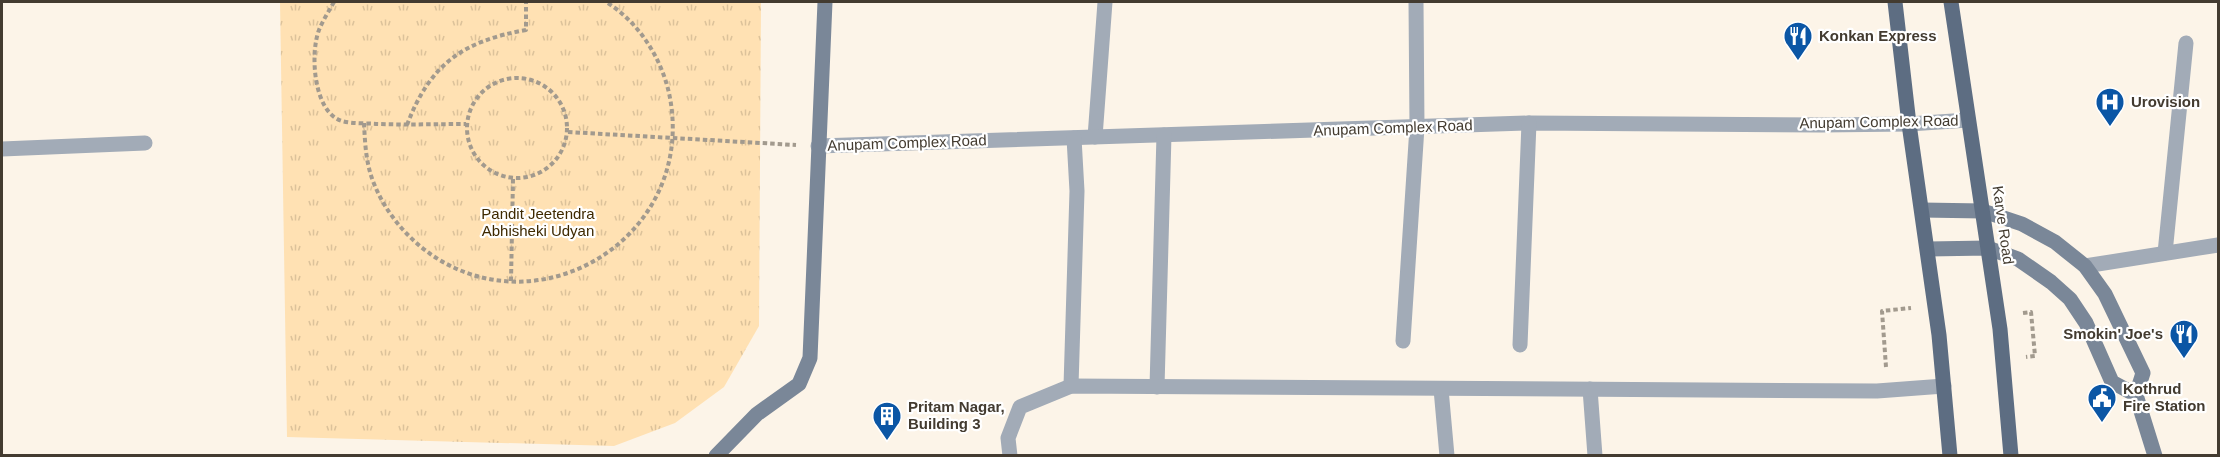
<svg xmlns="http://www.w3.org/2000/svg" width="2220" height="457" viewBox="0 0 2220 457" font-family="Arial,sans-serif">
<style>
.park{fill:url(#park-tufts)}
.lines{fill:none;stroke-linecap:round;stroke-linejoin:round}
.path{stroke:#a29a8e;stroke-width:4;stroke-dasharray:4.5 3;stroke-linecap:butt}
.lane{stroke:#a2abb7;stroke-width:15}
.street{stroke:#a2abb7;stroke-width:15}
.secondary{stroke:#7a8798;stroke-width:15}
.primary{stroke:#5d6d82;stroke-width:15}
.labels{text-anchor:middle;stroke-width:4.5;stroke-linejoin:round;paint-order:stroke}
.poi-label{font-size:15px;font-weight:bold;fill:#433b30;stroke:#fff;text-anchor:start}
.street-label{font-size:15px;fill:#433b30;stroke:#fff}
.park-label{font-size:15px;fill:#3e2900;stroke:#fff}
</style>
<defs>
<pattern id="park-tufts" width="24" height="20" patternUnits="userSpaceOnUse" patternTransform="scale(1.5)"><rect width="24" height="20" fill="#ffe1b3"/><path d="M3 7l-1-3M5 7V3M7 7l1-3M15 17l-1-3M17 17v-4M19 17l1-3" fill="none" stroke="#dcc29a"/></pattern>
</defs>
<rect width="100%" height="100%" fill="#fcf4e8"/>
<path class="park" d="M280,2H761L759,326L724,387L675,423L614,446L287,437Z"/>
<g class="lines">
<g class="path">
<path d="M334,2C329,11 323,20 319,30C310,53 313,112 342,121C353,124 367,123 378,124C408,125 437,124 466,124"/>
<circle cx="517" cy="128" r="50"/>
<path d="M364,123C365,144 366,166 375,186C385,210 401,230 421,247C533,337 696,239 670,98C663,60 639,22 606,2"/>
<path d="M407,125C430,64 463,41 526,30V2"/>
<path d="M568,132L796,145"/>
<path d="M511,281L513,179"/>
<path d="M2023,313L2031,312L2035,356L2026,357"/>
<path d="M1886,367L1882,311L1911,308"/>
</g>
<g class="lane">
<path d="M1416,2L1417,127"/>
<path d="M1095,137L1105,2"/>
<path d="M2,149L145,143"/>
<path d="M1590,389L1595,456"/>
</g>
<g class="street">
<path d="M818,146L1529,123L1821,125L1909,124L1968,120"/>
<path d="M2165,253L2186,43"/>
<path d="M2085,266L2218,245"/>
<path d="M1403,341L1417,127"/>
<path d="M1520,345L1529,123"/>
<path d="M1071,386L1077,191L1074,138"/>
<path d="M1157,387L1164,135"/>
<path d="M1441,389L1447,456"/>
<path d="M1010,456L1008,438L1020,407L1071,386L1877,391L1944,386"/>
</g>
<g class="secondary">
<path d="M1922,210L1983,211L2022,224L2055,242L2085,266L2105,294L2143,373L2136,395L2155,456"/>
<path d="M1928,249L1988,248L2018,259L2051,282L2070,299L2086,323L2112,382L2136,395"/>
<path d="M716,456L757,414L799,384L810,358L825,2"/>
</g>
<g class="primary">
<path d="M1895,2L1909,124L1939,335L1950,456"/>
<path d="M1951,2L2000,329L2011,456"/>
</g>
</g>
<defs>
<g id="restaurant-pin" transform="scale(1.5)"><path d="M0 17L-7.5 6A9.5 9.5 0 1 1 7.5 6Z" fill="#0b56a5" stroke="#fff"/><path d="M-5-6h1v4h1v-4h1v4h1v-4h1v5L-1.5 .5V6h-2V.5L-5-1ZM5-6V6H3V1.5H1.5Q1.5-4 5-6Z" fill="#fff"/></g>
<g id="hospital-pin" transform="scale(1.5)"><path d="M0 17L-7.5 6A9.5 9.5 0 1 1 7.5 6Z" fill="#0b56a5" stroke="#fff"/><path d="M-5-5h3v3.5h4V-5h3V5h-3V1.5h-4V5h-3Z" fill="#fff"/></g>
<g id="civic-pin" transform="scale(1.5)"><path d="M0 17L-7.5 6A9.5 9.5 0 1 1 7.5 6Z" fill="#0b56a5" stroke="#fff"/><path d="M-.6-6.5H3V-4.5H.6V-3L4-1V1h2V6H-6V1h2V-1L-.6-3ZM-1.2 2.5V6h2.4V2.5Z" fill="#fff"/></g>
<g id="building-pin" transform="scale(1.5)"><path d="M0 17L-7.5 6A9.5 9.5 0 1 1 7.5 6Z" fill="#0b56a5" stroke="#fff"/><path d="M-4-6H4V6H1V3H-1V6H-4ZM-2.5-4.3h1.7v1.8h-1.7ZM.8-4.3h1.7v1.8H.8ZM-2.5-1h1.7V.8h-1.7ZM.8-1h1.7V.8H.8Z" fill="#fff"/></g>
</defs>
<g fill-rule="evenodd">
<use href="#restaurant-pin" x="1798" y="36"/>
<use href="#hospital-pin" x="2110" y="102"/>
<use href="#restaurant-pin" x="2184" y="334"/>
<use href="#civic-pin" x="2102" y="398"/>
<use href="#building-pin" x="887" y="416"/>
</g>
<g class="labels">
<g class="poi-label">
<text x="1819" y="41">Konkan Express</text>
<text x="2131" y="107">Urovision</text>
<text x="2163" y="339" text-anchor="end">Smokin' Joe's</text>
<text x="2123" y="394">Kothrud<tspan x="2123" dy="17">Fire Station</tspan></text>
<text x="908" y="412">Pritam Nagar,<tspan x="908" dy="17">Building 3</tspan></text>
</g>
<g class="street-label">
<text transform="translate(1879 122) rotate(-1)" y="5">Anupam Complex Road</text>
<text transform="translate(1393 128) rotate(-2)" y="5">Anupam Complex Road</text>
<text transform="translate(907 143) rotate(-2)" y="5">Anupam Complex Road</text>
<text transform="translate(2003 225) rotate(82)" y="5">Karve Road</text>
</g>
<g class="park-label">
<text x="538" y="219">Pandit Jeetendra<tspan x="538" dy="17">Abhisheki Udyan</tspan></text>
</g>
</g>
<rect width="2220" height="457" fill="none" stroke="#433b30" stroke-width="6"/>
</svg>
